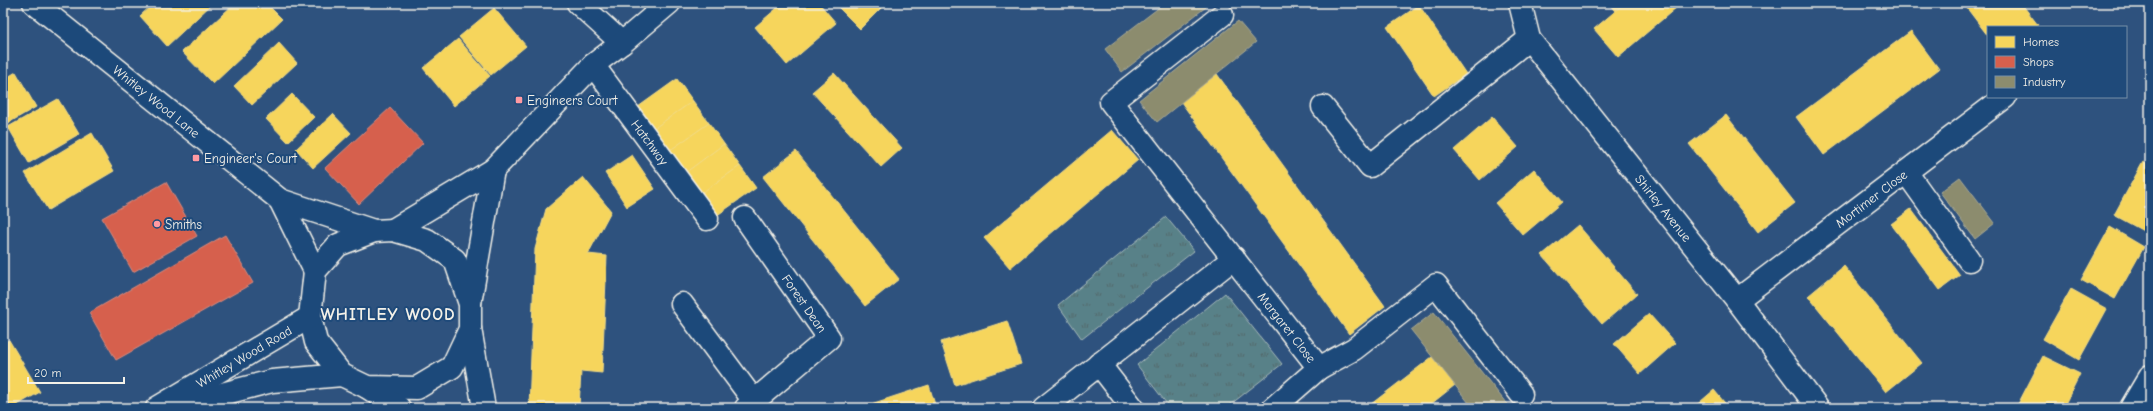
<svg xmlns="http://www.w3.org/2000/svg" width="2153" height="411" viewBox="0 0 2153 411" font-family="'Comic Neue',sans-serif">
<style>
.grass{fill:url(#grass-tufts);stroke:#a6b9b8}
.homes{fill:#f6d55c;stroke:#f5dd86}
.shops{fill:#d6604d;stroke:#df8c7c}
.industry{fill:#8c8c6e;stroke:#abaa93}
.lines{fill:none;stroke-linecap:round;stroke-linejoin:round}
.minor-casing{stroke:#f4f1e8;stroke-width:25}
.minor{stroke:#1f4a7a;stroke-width:22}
.poi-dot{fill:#ff9aa2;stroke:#1f4a7a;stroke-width:1.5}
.labels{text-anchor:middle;stroke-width:4;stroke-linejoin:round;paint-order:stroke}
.poi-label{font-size:13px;fill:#f4f1e8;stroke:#1f4a7a;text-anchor:start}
.street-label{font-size:13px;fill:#f4f1e8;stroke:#1f4a7a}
.district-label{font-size:17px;font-weight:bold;letter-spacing:1px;fill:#f4f1e8;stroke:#1f4a7a}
</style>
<defs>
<pattern id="grass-tufts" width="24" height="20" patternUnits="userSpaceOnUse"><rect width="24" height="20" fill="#598188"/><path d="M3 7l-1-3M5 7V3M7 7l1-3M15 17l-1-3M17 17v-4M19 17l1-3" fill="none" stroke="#52676a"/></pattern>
</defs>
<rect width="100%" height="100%" fill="#2e527e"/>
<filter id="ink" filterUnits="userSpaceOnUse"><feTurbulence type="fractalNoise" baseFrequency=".025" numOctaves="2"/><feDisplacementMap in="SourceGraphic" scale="8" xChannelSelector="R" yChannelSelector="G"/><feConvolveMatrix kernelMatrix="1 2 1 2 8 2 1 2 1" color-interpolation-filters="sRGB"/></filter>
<g filter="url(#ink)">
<g class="grass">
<path d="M1166,217L1194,251L1082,339L1058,305Z"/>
<path d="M1225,293L1282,364L1226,408H1170L1137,365Z"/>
</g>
<g class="homes">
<path d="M154,3H213L167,46L140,16Z"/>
<path d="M235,3H266L282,19L213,84L182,52Z"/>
<path d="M783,3H819L836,23L787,65L755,27Z"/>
<path d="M834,3H886L860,29Z"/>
<path d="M1608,3H1625L1615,11Z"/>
<path d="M1625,3H1674L1677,7L1618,57L1594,29Z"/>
<path d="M1963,3H2021L2038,25L2035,27H1988V36Z"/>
<path d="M1419,5L1466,74L1434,96L1387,27Z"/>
<path d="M494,8L526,46L491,75L459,37Z"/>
<path d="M1911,31L1939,69L1824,155L1796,117Z"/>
<path d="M458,39L490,76L454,106L423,68Z"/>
<path d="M279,43L297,63L252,105L234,86Z"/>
<path d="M16,72L36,107L3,126V80Z"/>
<path d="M834,73L902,148L881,167L812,92Z"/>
<path d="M1217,74L1385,306L1349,334L1181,102Z"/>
<path d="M677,79L693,101L653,129L638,107Z"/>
<path d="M292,94L314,117L288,142L266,119Z"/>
<path d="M58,99L79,134L29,163L8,127Z"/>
<path d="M693,101L709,123L669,151L653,129Z"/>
<path d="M333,114L351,133L313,168L296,149Z"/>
<path d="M1726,115L1795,203L1758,232L1689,144Z"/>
<path d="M1492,117L1518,147L1480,180L1454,150Z"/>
<path d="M709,123L724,144L685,173L669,151Z"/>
<path d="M1112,130L1138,160L1010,268L984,238Z"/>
<path d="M92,133L114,171L48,210L25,173Z"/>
<path d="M724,144L740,166L700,194L685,173Z"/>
<path d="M796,151L899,279L865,306L763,177Z"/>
<path d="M632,155L655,189L627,207L605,173Z"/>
<path d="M2143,162L2150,166L2149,234L2114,215Z"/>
<path d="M740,166L756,188L716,216L700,194Z"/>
<path d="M1534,169L1562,202L1523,235L1495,203Z"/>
<path d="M583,177L611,211L588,254L607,256L602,373L581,371L579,408H529L535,249L546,209Z"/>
<path d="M1911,209L1960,275L1940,290L1891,224Z"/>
<path d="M1578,225L1637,294L1602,324L1542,255Z"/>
<path d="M2110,227L2144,247L2115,299L2081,280Z"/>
<path d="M1844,266L1922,363L1886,392L1808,296Z"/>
<path d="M2071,289L2107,309L2079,360L2043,339Z"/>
<path d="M1649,314L1675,343L1640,374L1614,344Z"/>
<path d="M1007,321L1021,364L955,385L941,342Z"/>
<path d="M9,340L40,392L12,408H3V343Z"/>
<path d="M2043,356L2080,374L2063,408H2016Z"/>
<path d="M1432,357L1455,385L1426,408H1366Z"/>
<path d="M929,385L936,408H869L868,405Z"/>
<path d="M1714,390L1729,408H1693Z"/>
</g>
<g class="shops">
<path d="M390,108L423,143L359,204L325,168Z"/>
<path d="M166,182L197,236L133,272L102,218Z"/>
<path d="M225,235L253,283L116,360L89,313Z"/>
</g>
<g class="industry">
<path d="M1165,3H1203L1206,7L1122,72L1105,49Z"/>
<path d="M1238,21L1256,42L1157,122L1139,100Z"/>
<path d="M1960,177L1995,223L1975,239L1940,192Z"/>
<path d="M1434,312L1510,408H1473L1411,330Z"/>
</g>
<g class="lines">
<g class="minor-casing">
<g id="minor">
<path id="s1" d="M34,3L280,200L374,231"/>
<path d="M578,3L622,43"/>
<path id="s2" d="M1520,3L1529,39L1737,300L1818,408"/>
<path id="s3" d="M1222,15L1111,102L1319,368L1273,408"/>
<path id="s4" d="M593,65L707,219"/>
<path d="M1323,107L1370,166L1529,39"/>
<path d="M1906,172L1969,260"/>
<path d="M280,200L315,271"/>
<path id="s5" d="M745,218L829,338L746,408"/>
<path d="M393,230L427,240L455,260L470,304V329L452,367L417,388L367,387L342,375L316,342L310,317L315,271L338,245L374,231Z"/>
<path d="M393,230L493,170L593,65L622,43L669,3"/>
<path id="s6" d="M1737,300L2005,97"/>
<path d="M470,303L493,170"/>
<path d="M682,304L754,401"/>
<path d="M470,329L484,408"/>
<path d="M1099,364L1133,408"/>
<path d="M1319,368L1354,349L1436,285L1521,394"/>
<path d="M367,387L399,408"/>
<path d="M172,407L272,381L342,375"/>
<path id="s7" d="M157,408L310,317"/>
<path d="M1044,408L1234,258"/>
<path d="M2131,408L2150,376"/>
</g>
</g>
<use href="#minor" class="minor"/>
</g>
</g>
<g class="poi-dot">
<rect x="515" y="96" width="8" height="8" rx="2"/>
<rect x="192" y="154" width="8" height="8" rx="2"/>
<circle cx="157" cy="224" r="4"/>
</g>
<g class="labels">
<g class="poi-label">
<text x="527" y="105">Engineers Court</text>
<text x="204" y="163">Engineer's Court</text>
<text x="165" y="229">Smiths</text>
</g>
<g class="street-label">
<text dy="5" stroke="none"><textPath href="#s1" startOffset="157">Whitley Wood Lane</textPath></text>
<text dy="5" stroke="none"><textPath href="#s4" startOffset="96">Hatchway</textPath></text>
<text dy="5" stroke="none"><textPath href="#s6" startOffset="168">Mortimer Close</textPath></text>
<text dy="5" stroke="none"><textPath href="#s2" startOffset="253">Shirley Avenue</textPath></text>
<text dy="5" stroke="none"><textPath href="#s5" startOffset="104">Forest Dean</textPath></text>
<text dy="5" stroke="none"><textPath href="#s3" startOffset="427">Margaret Close</textPath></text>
<text dy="5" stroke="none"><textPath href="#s7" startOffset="101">Whitley Wood Road</textPath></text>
</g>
<g class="district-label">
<text x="388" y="320">WHITLEY WOOD</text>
</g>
</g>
<rect width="2153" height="411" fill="none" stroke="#1f4a7a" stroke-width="16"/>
<rect x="8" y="8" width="2137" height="395" fill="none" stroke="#f4f1e8" stroke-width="1.5" filter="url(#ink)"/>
<rect x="1987" y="26" width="140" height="72" fill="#1f4a7a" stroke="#748da6"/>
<rect x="1995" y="36" width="20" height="12" fill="#f6d55c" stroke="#748da6"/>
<text x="2023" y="46" font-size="12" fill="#f4f1e8">Homes</text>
<rect x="1995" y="56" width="20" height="12" fill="#d6604d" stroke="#748da6"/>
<text x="2023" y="66" font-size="12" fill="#f4f1e8">Shops</text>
<rect x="1995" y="76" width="20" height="12" fill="#8c8c6e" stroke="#748da6"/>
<text x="2023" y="86" font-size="12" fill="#f4f1e8">Industry</text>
<path d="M28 377v6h96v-6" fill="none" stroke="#f4f1e8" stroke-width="2"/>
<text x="34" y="377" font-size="12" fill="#f4f1e8" stroke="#1f4a7a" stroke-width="3" paint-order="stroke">20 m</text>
</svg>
